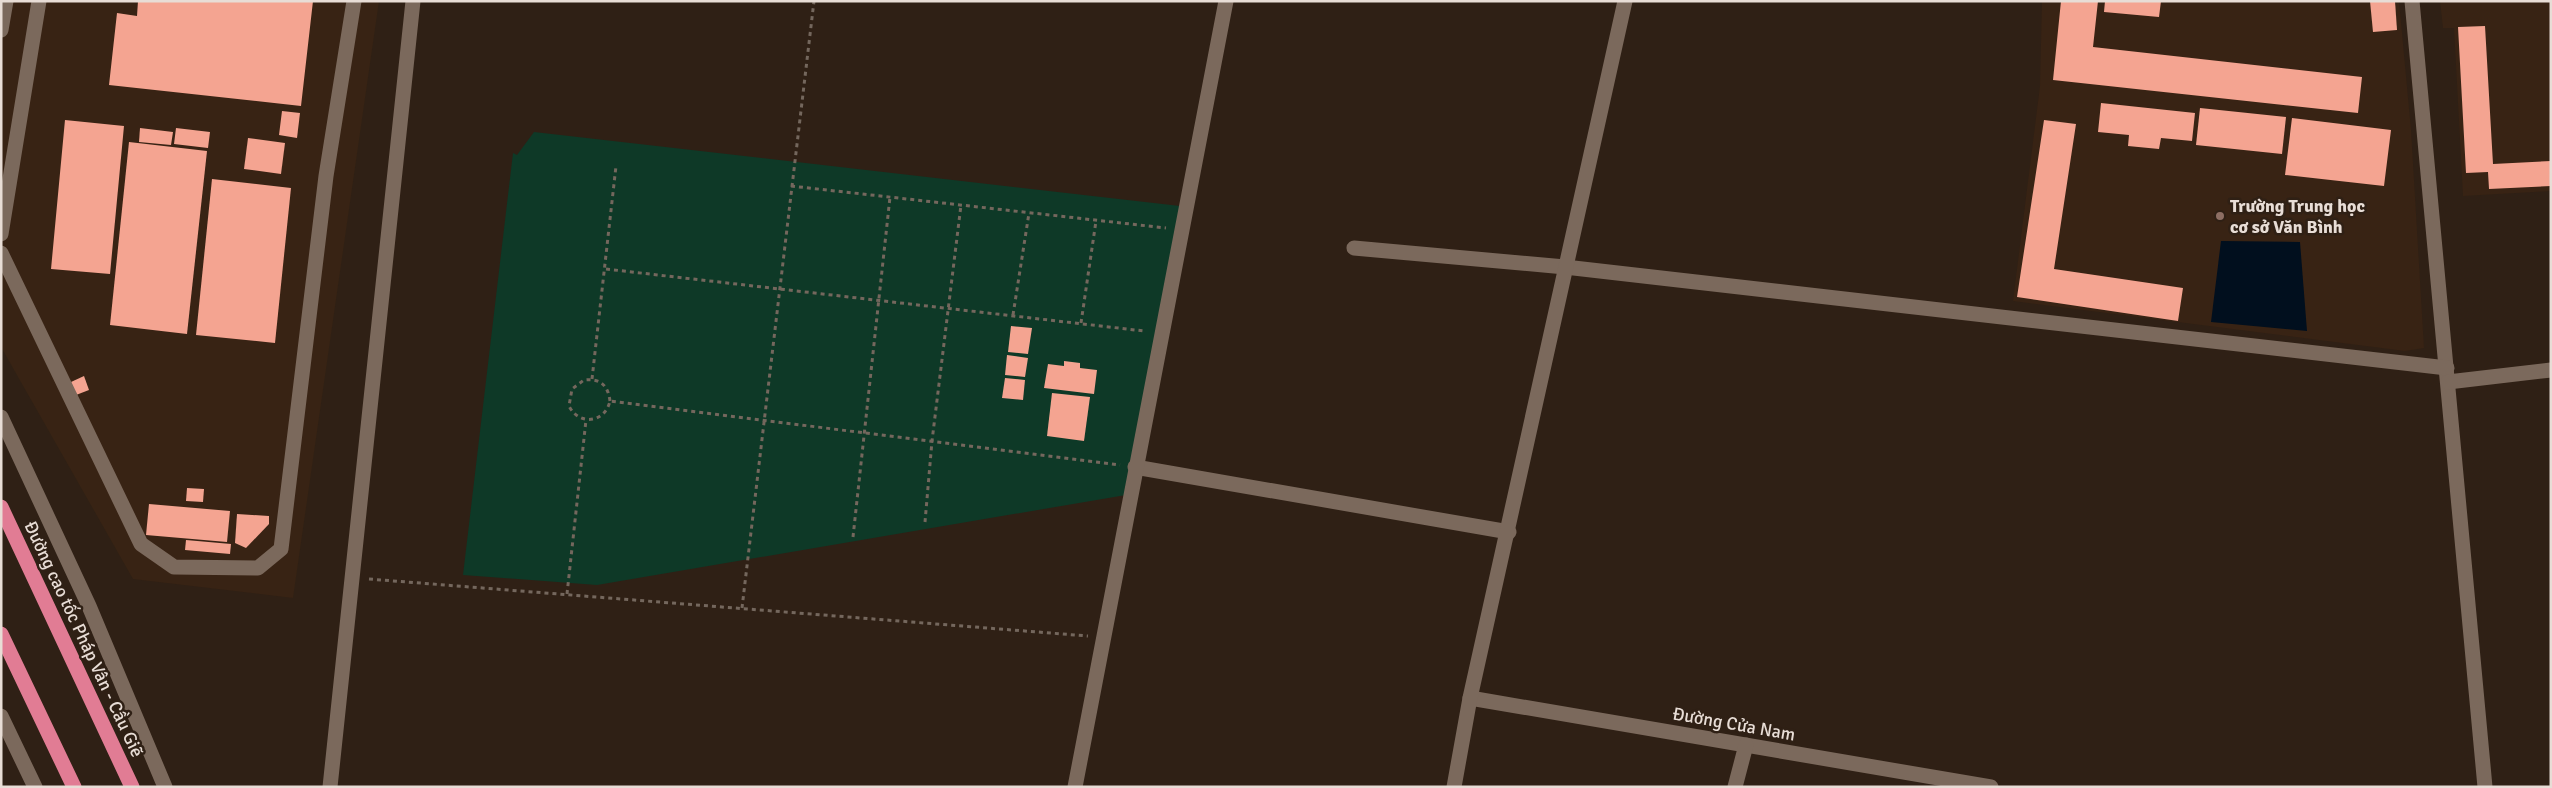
<svg xmlns="http://www.w3.org/2000/svg" width="2552" height="788" viewBox="0 0 2552 788" font-family="Signika,sans-serif">
<style>
.built{fill:#382314}
.green{fill:#0e3927}
.water{fill:#010f1e}
.building{fill:#f4a491}
.lines{fill:none;stroke-linecap:round;stroke-linejoin:round}
.path{stroke:#74675d;stroke-width:3;stroke-dasharray:4 4;stroke-linecap:butt}
.minor{stroke:#7b695c;stroke-width:15}
.highway{stroke:#e17c94;stroke-width:15}
.education-dot{fill:#8d6e63;stroke:#2f2015;stroke-width:2}
.labels{text-anchor:middle;stroke-width:5;stroke-linejoin:round;paint-order:stroke}
.poi-label{font-size:18px;font-weight:bold;fill:#e8ddd6;stroke:#2f2015;text-anchor:start}
.street-label{font-size:18px;fill:#e8ddd6;stroke:#2f2015}
</style>
<rect width="100%" height="100%" fill="#2f2015"/>
<g class="built">
<path d="M1,1H379L293,598L133,579L1,347Z"/>
<path d="M2042,1H2399L2411,130L2424,348L2405,351L2013,301L2040,86Z"/>
<path d="M2440,1H2551V191L2463,196L2454,28H2443Z"/>
</g>
<path class="green" d="M534,132L1180,206L1126,495L597,585L463,575L513,153L517,155Z"/>
<path class="water" d="M2221,241L2300,242L2307,331L2211,322Z"/>
<g class="building">
<path d="M138,1H313L301,106L109,85L117,13L137,16Z"/>
<path d="M2061,1H2098L2093,47L2362,77L2358,113L2053,80Z"/>
<path d="M2105,1H2161L2159,17L2104,12Z"/>
<path d="M2370,1H2395L2397,30L2373,32Z"/>
<path d="M2485,26L2493,164L2551,161V186L2489,189L2488,172L2466,173L2458,27Z"/>
<path d="M2101,103L2195,113L2192,141L2161,138L2159,149L2128,146L2129,135L2098,132Z"/>
<path d="M2200,108L2286,117L2282,154L2196,145Z"/>
<path d="M282,111L300,113L297,138L279,135Z"/>
<path d="M2292,118L2391,130L2384,186L2285,175Z"/>
<path d="M65,120L124,126L110,274L51,269Z"/>
<path d="M2044,120L2076,124L2054,269L2183,288L2178,321L2017,297Z"/>
<path d="M140,128L173,132L171,145L139,142Z"/>
<path d="M176,128L210,132L208,148L174,144Z"/>
<path d="M248,138L285,143L281,174L244,169Z"/>
<path d="M129,142L207,151L187,334L110,325Z"/>
<path d="M212,179L291,188L275,343L196,335Z"/>
<path d="M1011,326L1032,328L1028,354L1008,352Z"/>
<path d="M1007,355L1028,358L1025,377L1005,375Z"/>
<path d="M1064,361L1080,363V368L1097,370L1094,394L1044,388L1048,364L1064,366Z"/>
<path d="M84,376L89,390L76,395L71,382Z"/>
<path d="M1005,378L1025,380L1023,400L1002,398Z"/>
<path d="M1052,393L1090,397L1084,441L1047,436Z"/>
<path d="M187,488L204,489L203,502L186,501Z"/>
<path d="M149,504L230,511L227,542L146,535Z"/>
<path d="M237,514L269,516V524L246,548L235,543Z"/>
<path d="M186,540L231,544L230,554L185,550Z"/>
</g>
<g class="lines">
<g class="path">
<path d="M791,186L1166,228"/>
<path d="M606,269L1144,331"/>
<path d="M1013,315L1029,213"/>
<path d="M1081,323L1096,221"/>
<path d="M592,379L616,166"/>
<path d="M610,401C608,385 600,378 584,380L572,389L569,406C579,426 605,423 610,401L1120,465"/>
<path d="M925,522L932,441L961,205"/>
<path d="M853,537L890,197"/>
<path d="M369,579L1088,636"/>
<path d="M567,594L586,420"/>
<path d="M742,608L814,1"/>
</g>
<g class="minor">
<path d="M2412,1L2485,787"/>
<path d="M1,30L6,1"/>
<path d="M1,234L39,1"/>
<path d="M1354,248L1565,267L2447,368"/>
<path d="M1,253L141,544L174,567L258,568L281,549L326,176L354,1"/>
<path d="M2448,382L2551,370"/>
<path d="M1,417L89,606L165,787"/>
<path d="M1135,467L1509,532"/>
<path d="M1470,698L1991,787"/>
<path d="M1,716L35,787"/>
<path d="M330,787L413,1"/>
<path d="M1075,787L1226,1"/>
<path d="M1454,787L1470,698L1625,1"/>
<path d="M1735,787L1746,745"/>
</g>
<g class="highway">
<path d="M1,507L132,787"/>
<path d="M1,634L74,787"/>
</g>
</g>
<circle class="education-dot" cx="2220" cy="216" r="5"/>
<g class="labels">
<g class="poi-label">
<text x="2230" y="212">Trường Trung học<tspan x="2230" dy="21">cơ sở Văn Bình</tspan></text>
</g>
<g class="street-label">
<text transform="translate(84 639) rotate(65)" y="6">Đường cao tốc Pháp Vân - Cầu Giẽ</text>
<text transform="translate(1734 724) rotate(10)" y="6">Đường Cửa Nam</text>
</g>
</g>
<rect width="2552" height="788" fill="none" stroke="#e8ddd6" stroke-width="5"/>
</svg>
